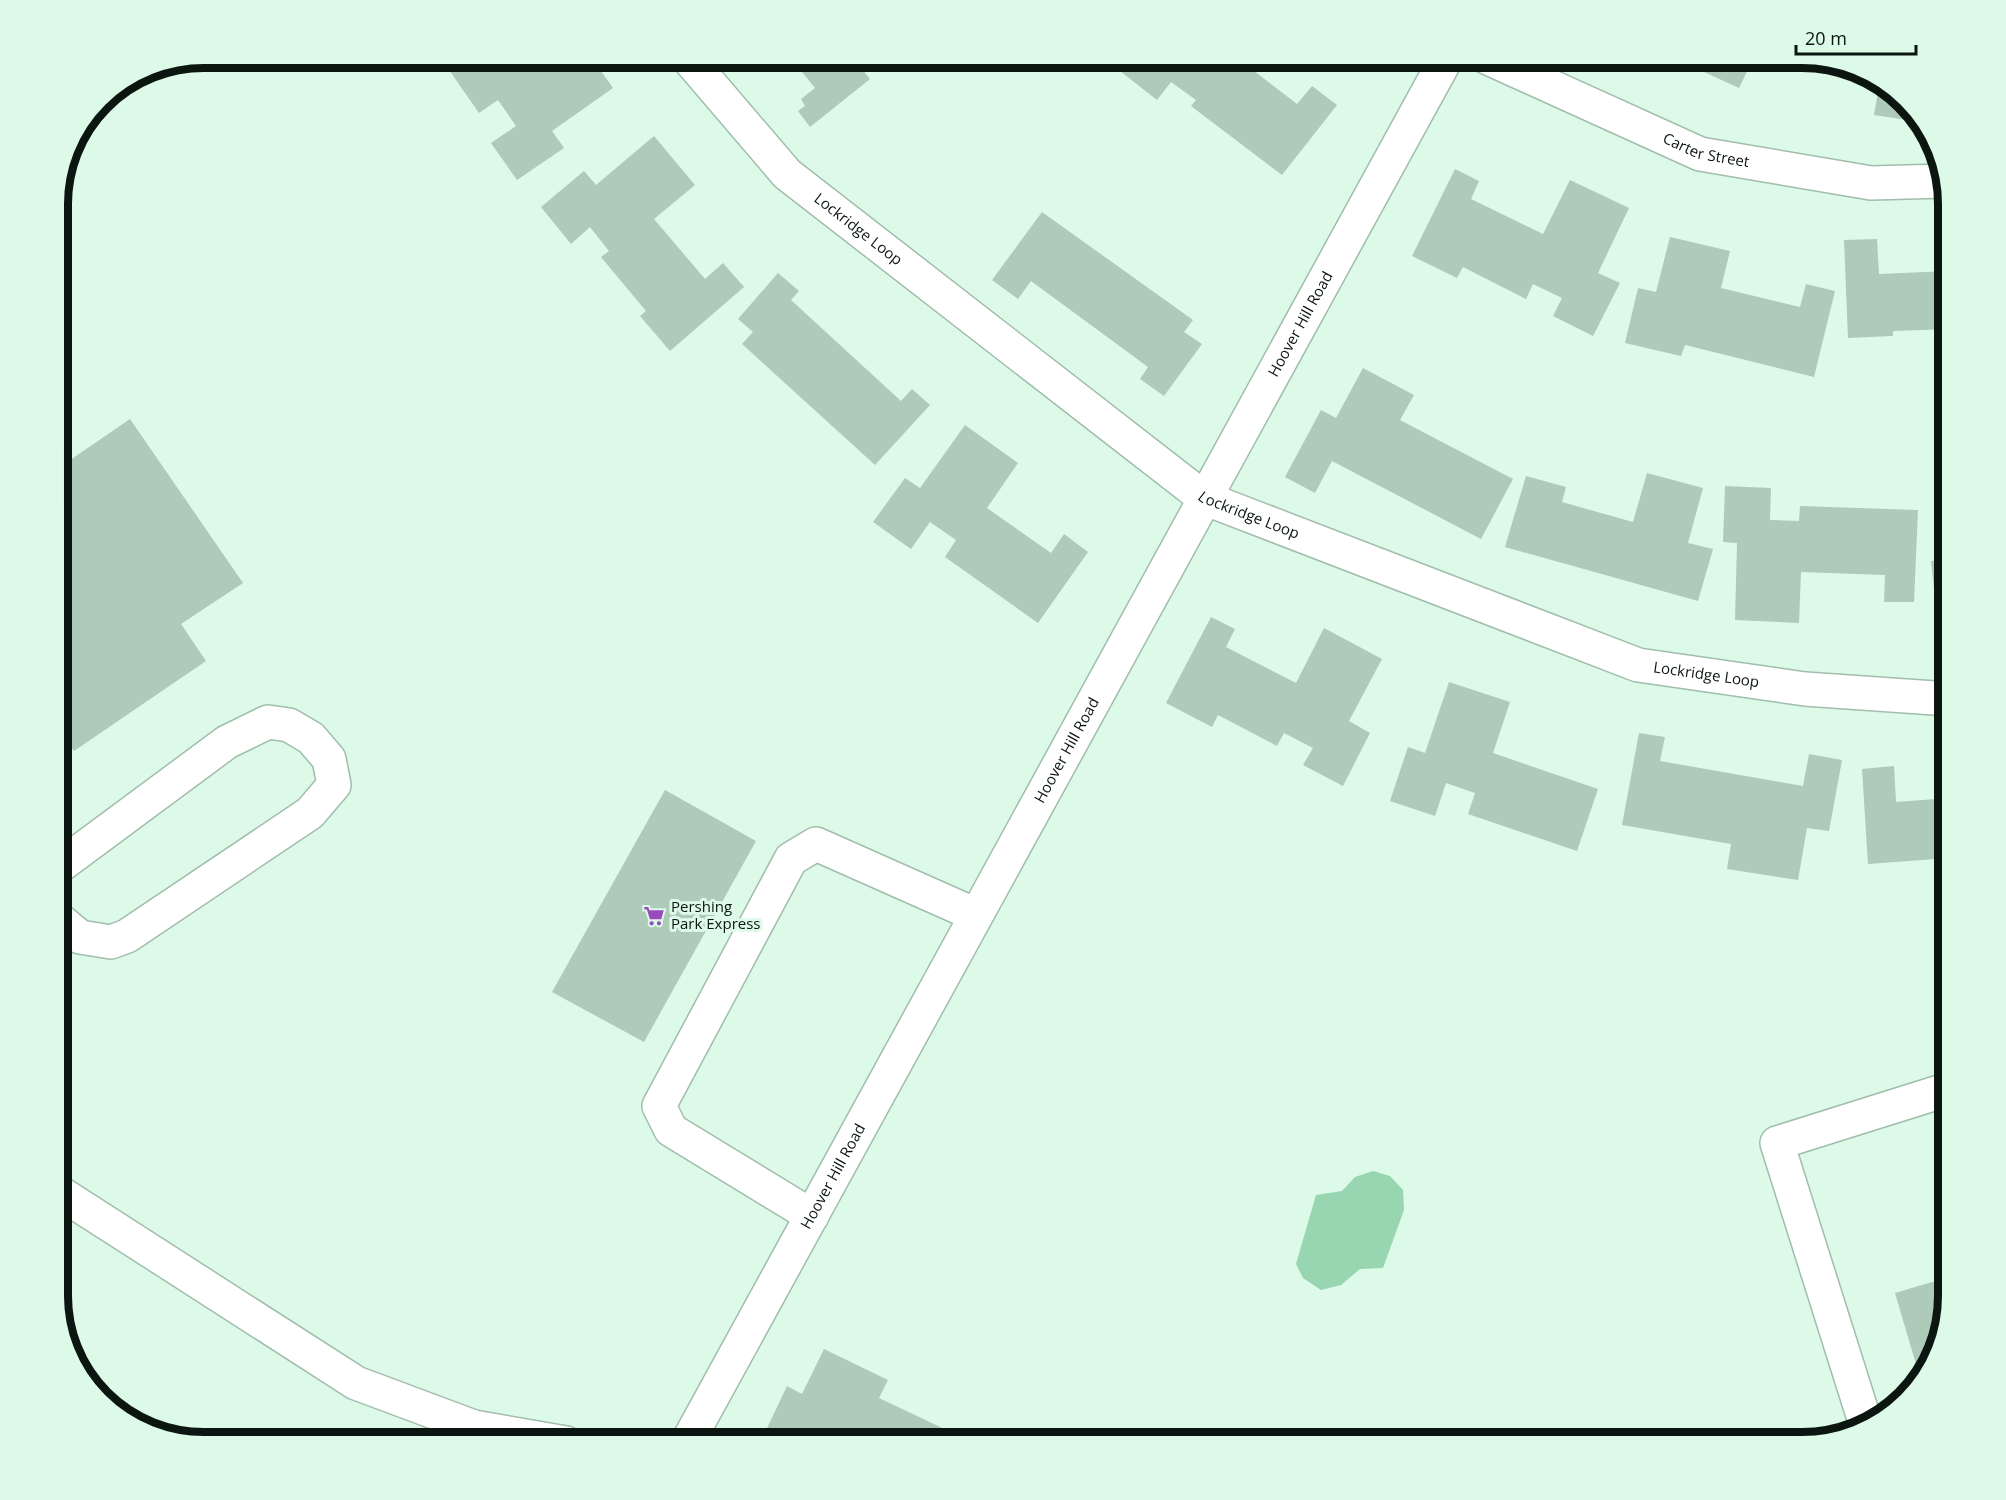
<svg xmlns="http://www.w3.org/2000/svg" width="2006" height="1500" viewBox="0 0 2006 1500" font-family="'Open Sans',sans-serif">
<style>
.green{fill:#98d5b1}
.building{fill:#aecab9}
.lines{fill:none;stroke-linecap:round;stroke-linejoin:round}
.minor-casing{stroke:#a1bdac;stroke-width:36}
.minor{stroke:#fff;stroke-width:33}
.labels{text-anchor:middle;stroke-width:6;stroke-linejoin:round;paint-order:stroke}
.street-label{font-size:15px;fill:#0c1610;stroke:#dcfae7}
.poi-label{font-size:15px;fill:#0c1610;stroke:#dcfae7;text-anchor:start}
.rim{fill:none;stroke:#0c1610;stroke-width:8}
</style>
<rect width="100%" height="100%" fill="#dcfae7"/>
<path class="green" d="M1373,1171L1390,1176L1403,1190L1404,1210L1383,1268L1360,1269L1341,1285L1321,1290L1303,1278L1296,1264L1316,1195L1342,1191L1355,1177Z"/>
<g class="building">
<path d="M440,57H520L528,68L544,57H591L613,88L552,131L564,148L517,180L491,143L516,126L498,100L479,113Z"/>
<path d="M790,57H859L855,60L870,79L810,127L798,111L805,106L801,99L815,88Z"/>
<path d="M1131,57H1236L1297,104L1312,86L1337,105L1282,175L1191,106L1196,100L1171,82L1157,100L1120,71Z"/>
<path d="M1671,57H1754L1739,88Z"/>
<path d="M1781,57H1802L1850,65L1860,71Z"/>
<path d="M1880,81L1892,88L1920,122L1874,115Z"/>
<path d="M654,136L695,185L654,219L705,279L723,263L744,287L670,351L640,316L646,311L601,257L609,251L590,227L571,244L541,207L584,171L596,185Z"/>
<path d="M1455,169L1479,181L1471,199L1543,234L1570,180L1629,208L1598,273L1620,283L1593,336L1553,316L1562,298L1533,284L1526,299L1463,267L1457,278L1412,256Z"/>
<path d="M1042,212L1193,320L1184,332L1202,344L1164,396L1140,379L1148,367L1031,281L1018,299L992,280Z"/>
<path d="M1670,237L1730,251L1721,288L1800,307L1806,284L1835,291L1814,377L1685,345L1681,356L1625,343L1638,288L1656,292Z"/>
<path d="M1877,239L1879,274L1949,271V329L1893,331V336L1848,338L1844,240Z"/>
<path d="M778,273L799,291L791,300L901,401L912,389L930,405L875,465L742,344L753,332L738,319Z"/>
<path d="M1363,368L1414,395L1400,420L1513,479L1481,539L1332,461L1315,493L1285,477L1321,410L1336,418Z"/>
<path d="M130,419L243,583L181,624L206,661L74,751L57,728V632L68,625L57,609V469Z"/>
<path d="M965,425L1018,463L987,508L1051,553L1064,534L1088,552L1038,623L945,557L956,540L930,522L911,549L873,522L905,478L920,488Z"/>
<path d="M1647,473L1703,488L1688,543L1713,549L1698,601L1505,547L1526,476L1566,487L1562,502L1633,522Z"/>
<path d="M1725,486L1771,488L1770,520L1799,521L1800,506L1918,510L1914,602H1884L1885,575L1801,572L1799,623L1735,620L1737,543L1723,542Z"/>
<path d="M1949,559V626L1938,627L1931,561Z"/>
<path d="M1211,617L1235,629L1226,647L1296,683L1324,628L1382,659L1349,721L1370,733L1343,786L1303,765L1313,748L1284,733L1277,746L1218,715L1212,727L1166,703Z"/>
<path d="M1449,682L1510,702L1493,753L1598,789L1577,851L1468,814L1475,793L1446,783L1435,816L1390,801L1408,747L1425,753Z"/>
<path d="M1639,733L1665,737L1660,761L1803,786L1809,754L1842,760L1829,831L1807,828L1798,880L1727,869L1731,844L1622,825Z"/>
<path d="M1894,766L1896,802L1949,798V858L1868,864L1862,769Z"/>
<path d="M665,790L756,841L644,1042L552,992Z"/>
<path d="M1949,1277V1296L1941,1344L1921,1381L1895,1293Z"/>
<path d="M824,1349L888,1380L879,1398L974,1443H807L796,1438L793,1443H760L787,1386L802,1394Z"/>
<path d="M1100,1429L1159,1438L1158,1443H1098Z"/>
<path d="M1371,1436V1443H1311V1441Z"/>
<path d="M1223,1437L1224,1443H1179V1441Z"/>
</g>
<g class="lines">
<g class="minor-casing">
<g id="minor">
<path id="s1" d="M687,57L787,174L1204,498L1638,665L1805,689L1949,699"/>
<path id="s2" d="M1486,57L1700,154L1871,183L1944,181"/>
<path d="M57,918L80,937L111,942L127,936L310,813L334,785L329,759L311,738L289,725L268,722L227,742L57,868"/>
<path d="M57,1191L356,1383L474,1427L566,1443"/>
<path d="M812,1216L671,1130L659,1106L791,859L816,844L976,915"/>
<path d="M1867,1428L1777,1143L1949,1089"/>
<path id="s3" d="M687,1443L1447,57"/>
</g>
</g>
<use href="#minor" class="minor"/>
</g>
<defs>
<g id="supermarket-bare" transform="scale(1.62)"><path d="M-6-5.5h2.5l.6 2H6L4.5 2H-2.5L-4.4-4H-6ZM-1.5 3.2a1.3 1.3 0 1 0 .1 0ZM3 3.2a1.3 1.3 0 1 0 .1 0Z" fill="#984bbc" stroke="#dcfae7" stroke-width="2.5" paint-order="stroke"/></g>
</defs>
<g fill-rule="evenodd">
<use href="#supermarket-bare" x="654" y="916"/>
</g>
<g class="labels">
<g class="street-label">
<text dy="5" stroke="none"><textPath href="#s2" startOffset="240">Carter Street</textPath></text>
<text dy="5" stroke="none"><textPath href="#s1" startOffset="244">Lockridge Loop</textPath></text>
<text dy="5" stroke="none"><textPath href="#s3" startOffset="1276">Hoover Hill Road</textPath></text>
<text dy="5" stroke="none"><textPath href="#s1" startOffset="730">Lockridge Loop</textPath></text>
<text dy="5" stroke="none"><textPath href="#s1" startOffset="1216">Lockridge Loop</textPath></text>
<text dy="5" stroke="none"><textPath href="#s3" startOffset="790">Hoover Hill Road</textPath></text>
<text dy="5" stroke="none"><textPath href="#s3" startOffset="304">Hoover Hill Road</textPath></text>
</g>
<g class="poi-label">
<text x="671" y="912">Pershing<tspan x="671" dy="17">Park Express</tspan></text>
</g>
</g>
<path d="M0 0H2006V1500H0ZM204 68H1802A136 136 0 0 1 1938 204V1296A136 136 0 0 1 1802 1432H204A136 136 0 0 1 68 1296V204A136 136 0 0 1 204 68Z" fill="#dcfae7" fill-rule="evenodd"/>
<path class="rim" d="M204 68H1802A136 136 0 0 1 1938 204V1296A136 136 0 0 1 1802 1432H204A136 136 0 0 1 68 1296V204A136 136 0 0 1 204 68Z"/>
<path d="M1796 45v9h120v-9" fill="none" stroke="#0c1610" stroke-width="3"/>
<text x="1805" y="45" font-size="18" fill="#0c1610" stroke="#dcfae7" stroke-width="4.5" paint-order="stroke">20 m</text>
</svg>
